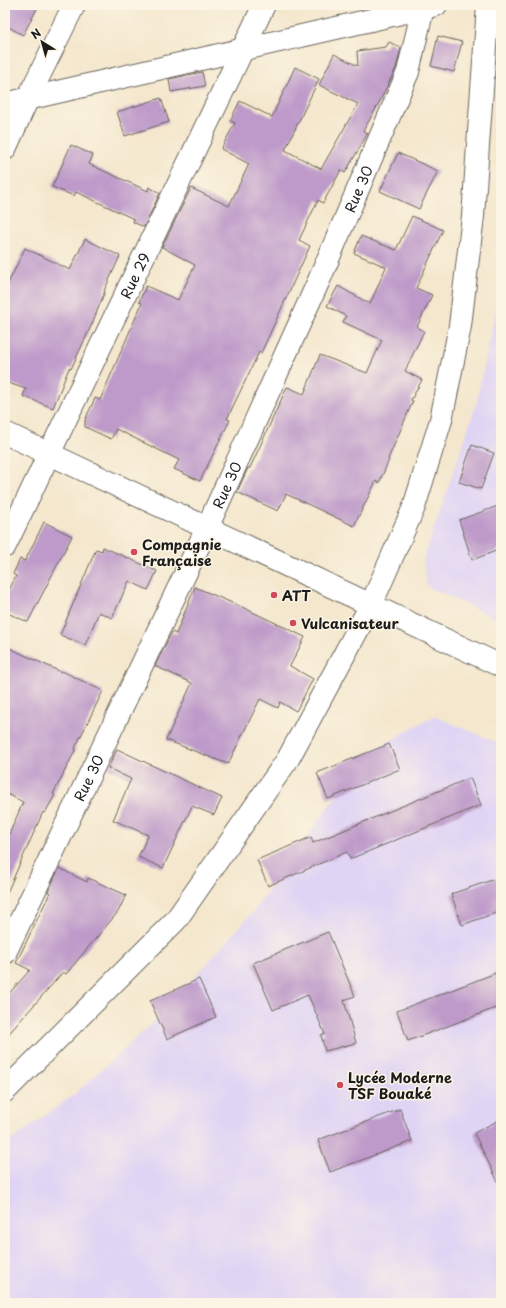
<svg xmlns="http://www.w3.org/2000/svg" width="506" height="1308" viewBox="0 0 506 1308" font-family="'Playpen Sans',sans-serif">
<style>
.built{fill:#e0d4f4}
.building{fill:#bd9ac9}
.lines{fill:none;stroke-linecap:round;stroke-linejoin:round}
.minor-casing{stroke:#68635a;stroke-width:24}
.major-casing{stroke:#68635a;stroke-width:24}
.minor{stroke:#fff;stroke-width:22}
.major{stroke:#fff;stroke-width:22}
.poi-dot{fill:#d1495b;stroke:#fcf5e5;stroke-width:1.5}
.labels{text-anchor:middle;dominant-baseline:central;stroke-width:3;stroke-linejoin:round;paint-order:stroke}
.street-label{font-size:14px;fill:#1c1c1c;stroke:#fcf5e5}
.poi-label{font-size:14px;font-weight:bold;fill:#1c1c1c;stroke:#fcf5e5;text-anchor:start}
</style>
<rect width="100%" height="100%" fill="#fcf5e5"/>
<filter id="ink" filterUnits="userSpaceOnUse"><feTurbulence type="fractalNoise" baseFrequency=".025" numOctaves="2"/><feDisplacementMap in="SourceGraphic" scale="8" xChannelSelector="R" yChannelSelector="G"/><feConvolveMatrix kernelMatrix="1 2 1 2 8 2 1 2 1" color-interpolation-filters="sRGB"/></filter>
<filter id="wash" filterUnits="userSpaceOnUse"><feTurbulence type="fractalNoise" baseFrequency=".012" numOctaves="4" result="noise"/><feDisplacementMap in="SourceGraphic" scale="16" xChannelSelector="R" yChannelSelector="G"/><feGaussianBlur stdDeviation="0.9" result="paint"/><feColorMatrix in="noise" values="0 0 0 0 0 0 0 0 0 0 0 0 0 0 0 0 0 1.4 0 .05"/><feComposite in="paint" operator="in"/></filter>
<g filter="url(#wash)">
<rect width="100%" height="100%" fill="#f4e7cd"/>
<path class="built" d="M501 286V621L427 586 423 560 476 405Z
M434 716 501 744V1303H5V1145L76 1093 157 1019 253 912 366 754Z"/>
<g id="blocks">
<path class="building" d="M5 5H39L23 35 5 25Z
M438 36 462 42 454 72 431 66Z
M389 42 401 48 396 68 378 105 363 131 368 133 345 173 341 170 323 203 318 200 299 240 310 246 261 353 259 352 227 419 230 420 200 481 174 469 179 460 116 429 111 439 85 427V420L95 398 100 400 142 303 139 302 146 286 178 300 195 265 162 247 191 188 229 206 249 164 221 149 235 123 230 121 240 101 272 117 295 67 319 79 285 150 321 169 358 104 319 85 334 54 358 66 357 51 386 47Z
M202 72 205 86 171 92 169 79Z
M161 98 169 122 125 136 117 112Z
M71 145 93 155 89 164 148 191 149 187 160 193 144 227 133 222 134 219 76 192 74 196 52 187Z
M398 153 438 171 419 209 380 191Z
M412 216 443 230 416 288 432 295 417 327 424 331 405 371 422 380 411 400 413 401 388 459 389 460 379 483 376 481 354 526 286 494 278 511 237 492 248 468H250L287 387 304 394 320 355 367 373 382 340 343 322 346 316 327 306 338 286 370 304 386 267 354 253 361 236 396 250Z
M85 239 120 256 104 291H105L92 324 71 369 69 368 53 408 23 396 26 389 5 382V290L25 248 70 270Z
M472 445 494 453 481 489 459 482Z
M501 505V549L472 560 459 520Z
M44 522 72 536 28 622 5 612V598L16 576 13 574 20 559 25 561Z
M103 547 157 571 148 590 129 581 112 618 99 612 85 645 60 635 96 549 102 551Z
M195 587 244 608 305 637 290 666 313 679 296 711 280 702 278 708 260 699 228 764 166 740 192 683 155 666 172 632 176 634Z
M5 646 61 672 62 671 103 691 75 748 76 749 53 794 55 795 45 813 43 812 5 897V844L23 802 5 793Z
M389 744 400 769 328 799 317 773Z
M117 749 222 798 214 815 192 806 163 868 138 857 148 835 113 820 131 779 108 768Z
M470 778 481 805 350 859 347 852 268 886 257 860 311 837 313 843Z
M59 868 87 882 88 878 126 895 118 912 66 974 63 972 5 1038V998L30 970 16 963 50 893 48 892Z
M501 877V911L462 925 451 894Z
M328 932 355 996 344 1000 356 1043 325 1051 321 1035 325 1034 308 995 273 1010 253 963Z
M501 971V1006L408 1041 397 1011Z
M199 979 216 1017 167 1039 150 1001Z
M400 1109 412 1141 330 1172 318 1140Z
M501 1119V1188L474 1133Z"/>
</g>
</g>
<g filter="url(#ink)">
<use href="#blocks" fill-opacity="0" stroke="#68635a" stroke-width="1"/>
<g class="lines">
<g class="minor-casing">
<g id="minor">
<path d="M5 104 436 5"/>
<path d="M5 149 28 98 74 5"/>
<path id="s1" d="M5 546 264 5"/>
<path id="s2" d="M5 953 207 528 320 278 408 72 423 8"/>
<path d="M5 1091 176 920 288 759 371 605 414 507 441 420 460 326 473 216 488 5"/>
</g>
</g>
<g class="major-casing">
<path id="major" d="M5 433 501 666"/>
</g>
<use href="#minor" class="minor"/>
<use href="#major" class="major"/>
</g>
</g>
<g class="poi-dot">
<circle cx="134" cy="552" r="4"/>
<circle cx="274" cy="595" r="4"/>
<circle cx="293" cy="623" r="4"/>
<circle cx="340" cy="1085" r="4"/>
</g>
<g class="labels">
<g class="street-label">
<text stroke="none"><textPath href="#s2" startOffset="842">Rue 30</textPath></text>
<text stroke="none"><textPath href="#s1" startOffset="300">Rue 29</textPath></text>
<text stroke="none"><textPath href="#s2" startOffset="518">Rue 30</textPath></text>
<text stroke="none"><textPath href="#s2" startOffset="194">Rue 30</textPath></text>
</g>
<g class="poi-label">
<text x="142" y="544">Compagnie<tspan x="142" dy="16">Française</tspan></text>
<text x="282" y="595">ATT</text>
<text x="301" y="623">Vulcanisateur</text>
<text x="348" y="1077">Lycée Moderne<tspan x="348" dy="16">TSF Bouaké</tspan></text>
</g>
</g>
<rect width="506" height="1308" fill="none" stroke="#fcf5e5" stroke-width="20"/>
<g transform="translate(42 42) rotate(323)" stroke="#fcf5e5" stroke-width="3" paint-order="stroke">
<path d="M0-3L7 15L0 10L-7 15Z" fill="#1c1c1c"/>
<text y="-6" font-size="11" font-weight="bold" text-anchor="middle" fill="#1c1c1c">N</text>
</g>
</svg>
